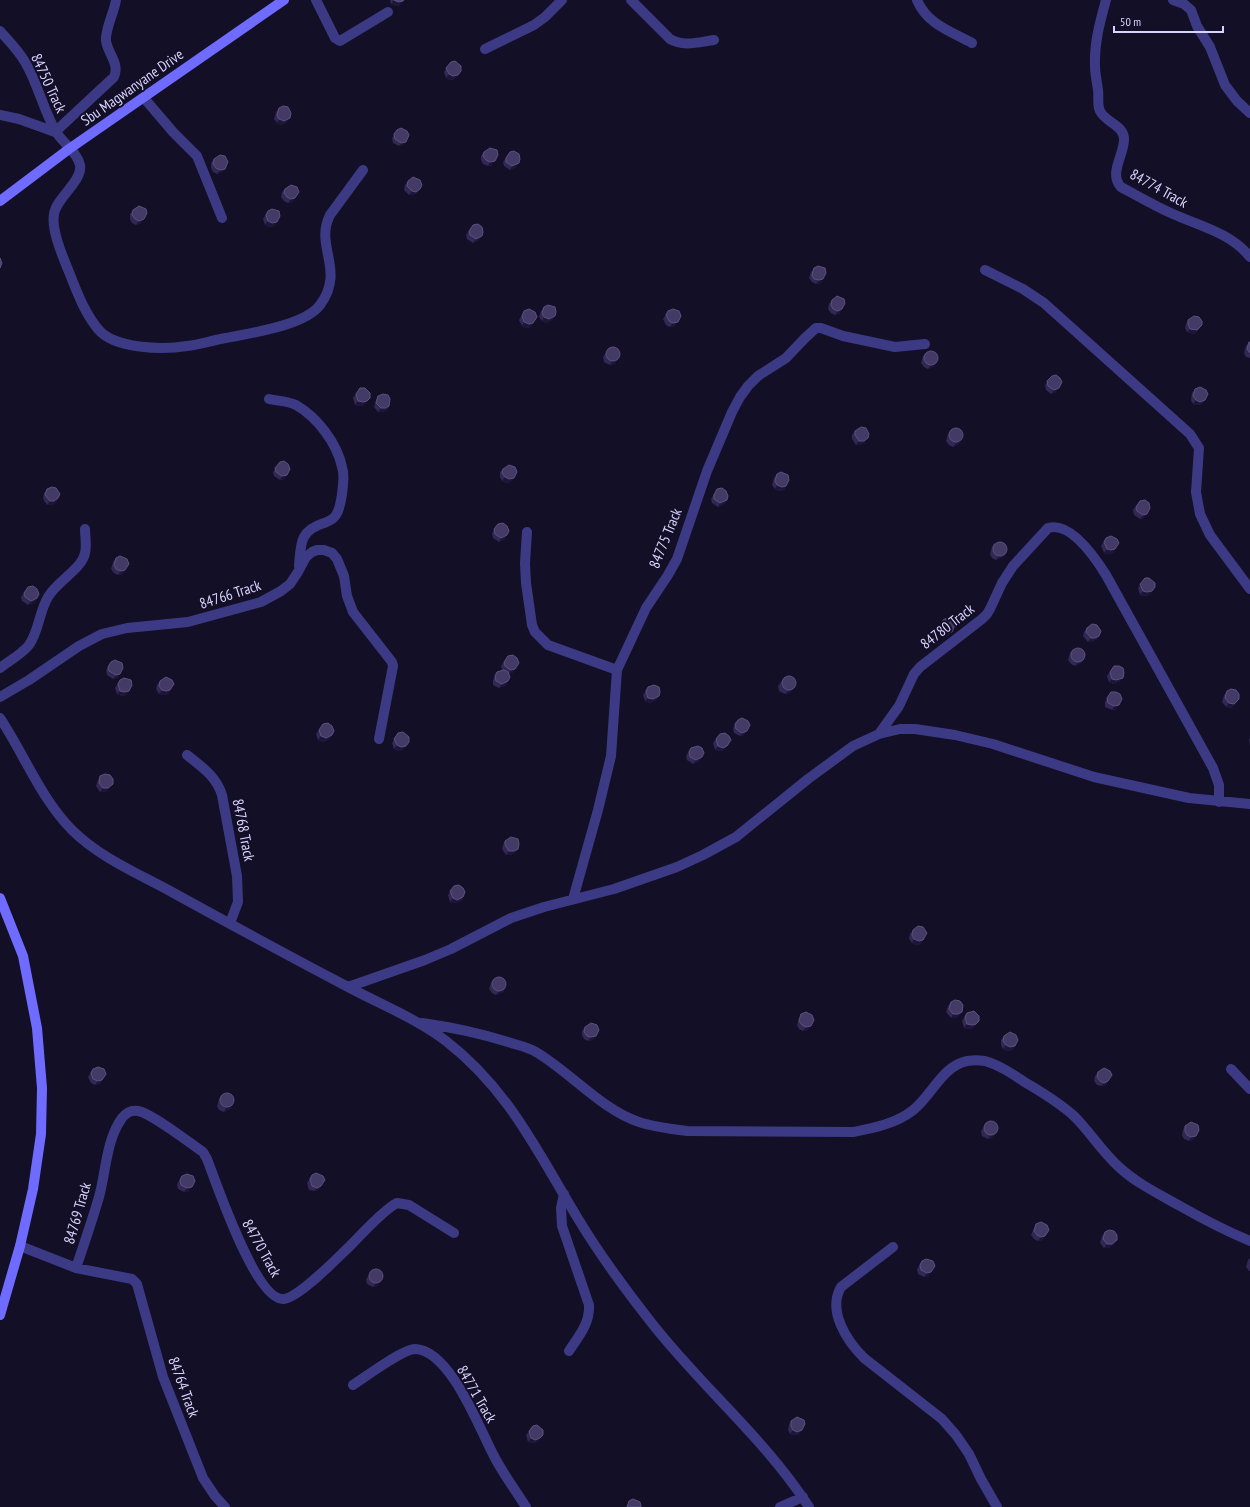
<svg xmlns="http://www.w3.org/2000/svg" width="1250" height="1507" viewBox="0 0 1250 1507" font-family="'PT Sans Narrow',sans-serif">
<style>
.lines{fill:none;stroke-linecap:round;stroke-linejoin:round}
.minor{stroke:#3d3a85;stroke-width:10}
.secondary{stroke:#6f6bff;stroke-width:10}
.wall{fill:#312854}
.shaded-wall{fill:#1d163a}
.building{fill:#433a66;stroke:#5a527e}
.labels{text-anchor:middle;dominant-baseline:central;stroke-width:4;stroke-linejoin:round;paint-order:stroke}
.street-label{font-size:15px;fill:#d9d4ff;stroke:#130f26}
</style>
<rect width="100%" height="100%" fill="#130f26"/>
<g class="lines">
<path class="minor" d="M316 0 335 38 340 41 388 12
M631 0 670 39C683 47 699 42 714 40
M917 0C927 24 950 31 972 43
M1106 0C1100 22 1094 43 1095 66 1095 74 1097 82 1098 90 1099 97 1097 105 1100 111 1105 122 1123 125 1124 138 1125 154 1108 173 1121 187 1138 196 1155 206 1173 214 1200 226 1231 233 1250 257
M1173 0 1184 4 1191 10 1197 26 1210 47 1225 85 1237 101 1250 113
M0 31C9 41 19 51 25 62 38 84 43 109 55 130 61 142 77 151 80 165 83 181 56 198 54 214 51 230 63 257 69 272 77 292 84 312 98 329 114 349 163 350 187 346 197 345 207 342 216 340 243 334 304 327 320 305 346 270 314 246 330 215L363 170
M485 49 534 25 545 17 562 0
M144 98 173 132 197 156 222 218
M0 115 19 119 55 132 114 77C120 64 108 54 106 41 105 29 114 13 116 0
M985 270 1023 289 1044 303 1190 434 1199 448 1196 492 1200 514 1210 535 1250 589
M269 399C277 401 288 401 296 405 317 417 337 443 342 467 345 476 343 485 342 494 341 501 340 509 336 515 333 520 329 521 324 523 299 531 301 544 299 566
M527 532 525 563 526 583 532 625 535 632 548 645 617 670
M0 668C9 661 22 654 29 645 39 631 39 612 48 597 57 581 82 569 85 553 87 545 85 537 85 529
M0 697 29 680 79 646 102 634 127 628 188 622 261 602 281 591 290 584 298 572 306 557 312 552 317 550H324L332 553 337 559 344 576 347 596 353 612 392 662 393 666 379 739
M0 718C24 754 41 799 72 830 99 857 137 873 170 891 230 924 289 956 350 988 382 1005 417 1019 446 1041 509 1090 537 1151 577 1217 598 1252 622 1285 647 1317 697 1383 764 1437 809 1507
M879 734 899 706 914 674 920 667 982 619 987 614 990 609 1002 583 1013 566 1048 528C1071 521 1096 559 1106 575L1213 768 1219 785V802
M187 755C202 767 216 776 222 795L237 876 238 902 230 923
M573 899 598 810 611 756 617 670 646 608 668 575 677 559 707 471 732 412 740 397 748 386 758 376 786 358 805 338 816 328H821L843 336 895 347 925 344
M348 987 425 960 451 949 511 918 544 907 614 889 677 867 703 855 736 837 808 779 853 746 879 734 900 729H915L955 735 993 744 1094 777 1189 798 1250 804
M422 1023C451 1027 479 1033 508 1042 517 1045 528 1047 536 1052 570 1072 602 1110 639 1122 654 1127 671 1129 687 1131L853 1132C873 1128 895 1124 912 1111 931 1097 942 1066 967 1061 973 1060 979 1060 985 1061 999 1065 1011 1073 1023 1081 1041 1092 1059 1102 1075 1117 1090 1132 1102 1152 1119 1167 1136 1183 1159 1194 1180 1206 1203 1219 1226 1231 1250 1241
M1231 1069 1250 1089
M564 1194 561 1208 562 1226 589 1305C590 1324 578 1337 569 1351
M20 1246 76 1268C84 1244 92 1221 99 1197 106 1172 106 1140 122 1118 126 1113 132 1110 138 1111 151 1113 190 1143 203 1152L207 1159C216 1182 256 1302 284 1299 300 1297 337 1258 350 1246 362 1234 383 1210 397 1203L409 1205 454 1233
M893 1247 841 1287C827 1311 847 1341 864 1358L942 1419 956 1435 969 1454 981 1479 997 1507
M76 1268 132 1279 137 1284 163 1377 203 1478 215 1496 225 1507
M353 1385C365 1377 403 1349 415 1349 451 1350 480 1431 495 1458 504 1475 516 1491 526 1507
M780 1507 803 1497"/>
<path class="secondary" d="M0 201 69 149 284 0
M0 898 23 956 37 1028 42 1088 41 1134 33 1189 20 1246 0 1315"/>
</g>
<path class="wall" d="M390 0H404L400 5 396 6 391 4Z
M451 62 455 79 450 80 446 78 444 72Z
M279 108 287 122 281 125 277 123 274 119 276 112Z
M397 130 403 145 399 146 393 143 392 138Z
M484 152 492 165 488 166 483 164 481 160V156Z
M510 152 516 167 510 170 504 166 503 162Z
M214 159 225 169 222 172 217 174 213 172 211 168V163Z
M408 181 420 189 417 193 413 195H409L404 190 405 185Z
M285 189 293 202 288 203 284 201 281 197 282 192Z
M133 210 141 223 136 225 132 223 130 219V214Z
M268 211 277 222 274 226 270 227 265 225 263 219Z
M473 225 479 240 473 243 467 239 466 235Z
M814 268 821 283 816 284 812 282 809 278 811 272Z
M832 300 840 313 835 315 831 313 828 309 829 304Z
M544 307 555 316 552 320 546 323 542 321 539 317 541 311Z
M524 311 531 327 526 328 522 326 519 320Z
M668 311 675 326 670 327 666 325 663 319Z
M1188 320 1202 325 1199 329 1194 334 1187 332 1185 328 1186 324Z
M1249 342H1250V358L1246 357 1244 353 1246 346Z
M610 347 620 356 614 364 610 365 604 362 603 357Z
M926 353 934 366 928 369 924 367 921 363 923 356Z
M1052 376 1056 392 1051 394 1046 390 1045 385Z
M360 388 364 405 360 406 355 405 353 398Z
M1195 389 1205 400 1202 404 1197 405 1193 404 1191 400 1192 393Z
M378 396 389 406 387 410 383 412H378L374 407 376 400Z
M951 430 959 444 953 447 949 445 946 441 948 434Z
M855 431 865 442 861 445H856L852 439V435Z
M280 462 287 475 284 479 280 480 274 476 273 472Z
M503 469 511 482 506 483 502 481 500 477V472Z
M777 474 786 486 784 490 779 491 775 489 772 485 774 478Z
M47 489 58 498 56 502 52 505H47L43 499 44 493Z
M717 489 727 500 724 504 718 507 712 503 711 499Z
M1140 501 1144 518 1140 519 1134 515 1133 510Z
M498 524 507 535 505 539 499 542 493 538 492 533Z
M1106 538 1115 549 1113 553 1108 554 1104 553 1101 546Z
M994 543 1006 553 1003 557 996 560 992 558 990 554 992 547Z
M116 558 123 574 118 575 114 573 111 569 113 562Z
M1145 578 1155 587 1149 595 1144 596 1140 595 1138 588Z
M28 587 37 598 35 602 28 605 22 601 21 597Z
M943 620 949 635 944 637 940 635 938 631 940 624Z
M1087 628 1099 636 1097 639 1092 642H1088L1083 636 1084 632Z
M1073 649 1084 659 1081 663 1075 666 1071 664 1068 660 1070 653Z
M508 656 515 669 512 673 509 674 506 685 499 688 493 685V680L497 672 502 670 501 666Z
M111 662 120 674 117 678 113 679 107 675 106 670Z
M1114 666 1120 681 1114 684 1109 682 1107 676Z
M785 677 795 686 790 693 785 694 779 691 778 686Z
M120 680 129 691 126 695 122 696 117 694 115 688Z
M160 681 170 690 168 694 163 695 159 694 156 689 157 685Z
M648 687 659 696 656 700 650 703 645 701 643 695Z
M1227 691 1239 699 1236 703 1231 708 1226 707 1222 702 1224 695Z
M1111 692 1116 709 1112 710 1105 707V702Z
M738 720 744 735 740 736 734 733 733 728Z
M323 724 332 735 329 739 323 742 318 740 316 734Z
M398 733 403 750 398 751 394 749 392 743Z
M720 734 724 750 720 751 715 750 713 743Z
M1250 738V745L1249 740Z
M691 748 702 757 699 761 693 764 687 760 686 756Z
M100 776 110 787 105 792H100L96 786 98 780Z
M505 841 518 849 515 852 511 855H506L502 849 503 845Z
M454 886 463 897 461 901 454 903 450 902 448 895Z
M913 930 921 944 916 945 912 943 909 939 910 934Z
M494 979 505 989 503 992 496 995 492 993 489 989 491 983Z
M951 1002 962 1012 956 1018H951L946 1012 948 1006Z
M967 1013 979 1021 973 1028 969 1029 964 1028 962 1021Z
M801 1014 808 1030 803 1031 799 1029 797 1025 799 1018Z
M585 1027 596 1036 593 1040 588 1041 584 1039 582 1035V1031Z
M1004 1036 1015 1046 1012 1050 1007 1051 1003 1049 1001 1045V1040Z
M93 1069 102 1080 100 1084 95 1085 91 1083 88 1077Z
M1098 1072 1108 1081 1106 1085 1101 1086 1097 1085 1094 1081 1095 1076Z
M222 1095 233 1105 230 1109 224 1112 219 1110 217 1106 219 1099Z
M988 1122 992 1138 988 1139 982 1136 981 1131Z
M1185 1126 1193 1140 1189 1141 1184 1139 1182 1135 1183 1130Z
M312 1175 321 1186 318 1190 314 1191 309 1190 307 1183Z
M182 1176 189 1191 184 1192 178 1189 177 1184Z
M1036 1224 1043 1240 1038 1241 1034 1239 1031 1235 1034 1228Z
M1105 1232 1114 1244 1109 1248H1104L1100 1243 1102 1236Z
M1250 1258V1271H1249L1246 1267 1248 1260Z
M922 1261 928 1276 924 1277 918 1274 917 1269Z
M373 1270 377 1286 373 1287 367 1284 366 1279Z
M791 1421 802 1430 799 1434 795 1435 790 1434 788 1430 789 1425Z
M533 1426 543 1435 537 1442 533 1443 528 1442 526 1435Z"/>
<path class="shaded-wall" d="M394 0 403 1 400 5 396 6 391 4Z
M461 71 455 79 450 80 446 78 449 74Z
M290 118 287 122 281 125 277 123 279 119Z
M406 142 403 145 399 146 401 143Z
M495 161 492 165 488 166 490 162Z
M519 163 516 167 510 170 512 166Z
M225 169 222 172 217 174 220 170Z
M420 189 417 193 413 195H409L412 191Z
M295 198 293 202 288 203 291 199Z
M144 219 141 223 136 225 139 221Z
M268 221 277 222 274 226 270 227 265 225Z
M482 236 479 240 473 243 476 239Z
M823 279 821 283 816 284 819 280Z
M842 309 840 313 835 315 838 311Z
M555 316 552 320 546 323 542 321 544 317Z
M524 322 533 323 531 327 526 328 522 326Z
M678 322 675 326 670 327 673 323Z
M1202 325 1199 329 1194 334 1187 332 1190 329Z
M617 360 614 364 610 365 612 361Z
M937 362 934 366 928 369 931 365Z
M1059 388 1056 392 1051 394 1054 390Z
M370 398 364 405 360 406 355 405 358 401Z
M1196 400H1205L1202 404 1197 405 1193 404Z
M389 406 387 410 383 412H378L381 408Z
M868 438 865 442 861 445H856L859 441Z
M962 440 959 444 953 447 956 443Z
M287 475 284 479 280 480 282 476Z
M505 477 514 478 511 482 506 483 502 481Z
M777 485 786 486 784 490 779 491 775 489Z
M58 498 56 502 52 505H47L50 501Z
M727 500 724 504 718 507 720 503Z
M1147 514 1144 518 1140 519 1143 515Z
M507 535 505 539 499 542 501 538Z
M1107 549H1115L1113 553 1108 554 1104 553Z
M1006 553 1003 557 996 560 999 556Z
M125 570 123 574 118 575 121 571Z
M1143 591H1152L1149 595 1144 596 1140 595Z
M37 598 35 602 28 605 31 601Z
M952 632 949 635 944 637 947 633Z
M1099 636 1097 639 1092 642H1088L1091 638Z
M1084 659 1081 663 1075 666 1078 662Z
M515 669 512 673 508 674 511 670Z
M120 674 117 678 113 679 116 675Z
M1123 678 1120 681 1114 684 1109 682 1112 679Z
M508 681 506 685 499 688 502 684Z
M793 689 790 693 785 694 788 691Z
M162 690H170L168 694 163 695 159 694Z
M120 691H129L126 695 122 696 117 694Z
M659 696 656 700 650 703 645 701 648 698Z
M1239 699 1236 703 1231 708 1226 707 1229 703Z
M1119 705 1116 709 1112 710 1114 706Z
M747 731 744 735 740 736 742 733Z
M332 735 329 739 323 742 318 740 321 736Z
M409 742 403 750 398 751 394 749 397 745Z
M718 746H727L724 750 720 751 715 750Z
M702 757 699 761 693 764 696 760Z
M113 784 105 792H100L103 788Z
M518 849 515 852 511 855H506L509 851Z
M463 897 461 901 454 903 450 902 453 898Z
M914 939 923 940 921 944 916 945 912 943Z
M505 989 503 992 496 995 499 991Z
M962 1012 956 1018H951L953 1014Z
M967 1024H976L973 1028 969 1029 964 1028Z
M811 1026 808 1030 803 1031 806 1027Z
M596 1036 593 1040 588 1041 591 1037Z
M1006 1045 1015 1046 1012 1050 1007 1051 1003 1049Z
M102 1080 100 1084 95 1085 98 1081Z
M1108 1081 1106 1085 1101 1086 1104 1083Z
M233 1105 230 1109 224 1112 226 1108Z
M998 1131 992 1138 988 1139 990 1135Z
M1196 1136 1193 1140 1189 1141 1191 1137Z
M321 1186 318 1190 314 1191 317 1188Z
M192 1187 189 1191 184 1192 187 1188Z
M1045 1236 1043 1240 1038 1241 1041 1237Z
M1117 1240 1114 1244 1109 1248H1104L1107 1244Z
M931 1272 928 1276 924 1277 927 1273Z
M383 1279 377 1286 373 1287 375 1284Z
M793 1430H802L799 1434 795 1435 790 1434Z
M531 1438H540L537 1442 533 1443 528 1442Z"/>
<path class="building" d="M394 0H404L403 1 398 2Z
M455 61 461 66V71L458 75 453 76 449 74 446 68 451 62Z
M283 106 288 107 291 113 290 118 284 121 279 119 277 115 279 108Z
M401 128 407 131 409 135 406 142 401 143 395 139 394 134 397 130Z
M490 148 497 150 498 155 495 161 490 162 486 160 483 156 484 152Z
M514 151 519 154 520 159 519 163 512 166 506 162V158L510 152Z
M220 155 225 156 228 162 225 169 220 170 216 168 213 164 214 159Z
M413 177 420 180 422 185 420 189 416 192 412 191 407 186 408 181Z
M291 185 297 187 299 192 295 198 291 199 287 197 284 193 285 189Z
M139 206 146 209 147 213 144 219 139 221 135 219 132 215 133 210Z
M272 209 279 211 280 216 277 222 272 223 268 221 266 215 268 211Z
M478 224 482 227 483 232 482 236 476 239 470 235 469 231 473 225Z
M0 258 2 263 0 268Z
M818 266 825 268 826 273 823 279 819 280 814 279 812 275 814 268Z
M837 296 844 299 845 303 842 309 838 311 833 309 831 305 832 300Z
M548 305 555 307 556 312 555 316 549 319 544 317 542 313 544 307Z
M529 309 535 312 537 317 533 323 529 324 524 322 522 316 524 311Z
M673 309 679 311 681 316 678 322 673 323 669 321 666 315 668 311Z
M1194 316 1199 317 1202 321V325L1197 330 1190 329 1188 324V320Z
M1249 342H1250V353L1247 349Z
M606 354a7 7 0 1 1 14 0a7 7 0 1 1-14 0Z
M924 358a7 7 0 1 1 14 0a7 7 0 1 1-14 0Z
M1056 375 1060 378 1062 382 1059 388 1054 390 1048 386 1047 381 1052 376Z
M1200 387 1206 390 1208 394 1205 400 1200 402 1196 400 1193 396 1195 389Z
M360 388H365L370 393V398L367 401 363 402 358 401 356 394Z
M383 394 388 395 390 399 389 406 386 408H381L376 403 378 396Z
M861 427 866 428 869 434 868 438 864 441H859L855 435V431Z
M949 435a7 7 0 1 1 14 0a7 7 0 1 1-14 0Z
M284 461 288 464 290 469 287 475 282 476 276 472 275 468 280 462Z
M509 465 515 467 517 472 514 478 509 479 505 477 502 473 503 469Z
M781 472 788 475 789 480 786 486 782 487 777 485 775 481 777 474Z
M52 487 56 488 60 494 58 498 54 501H50L45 495 47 489Z
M722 488 726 491 728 496 727 500 720 503 714 499V495L717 489Z
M1145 500 1149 503 1150 508 1147 514 1143 515 1137 511 1136 507 1140 501Z
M503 523 507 526 509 531 507 535 501 538 495 534 494 529 498 524Z
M1111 536 1117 539 1119 543 1115 549 1111 550 1107 549 1104 542 1106 538Z
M993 549a7 7 0 1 1 14 0a7 7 0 1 1-14 0Z
M120 556 127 559 129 564 125 570 121 571 116 569 114 565 116 558Z
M1145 578H1149L1155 583V587L1152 591 1147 592 1143 591 1140 584Z
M33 586 37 589 39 594 37 598 31 601 25 597 24 593 28 587Z
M947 618 953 621 955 625 952 632 947 633 943 631 940 627 943 620Z
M1092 624 1097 625 1101 631 1099 636 1095 638H1091L1086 632 1087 628Z
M1071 655a7 7 0 1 1 14 0a7 7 0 1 1-14 0Z
M513 655 517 658 519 663 515 669 511 670 505 666 504 662 508 656Z
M115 660 122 663 123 668 120 674 116 675 109 671 108 667 111 662Z
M1114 666H1119L1123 668 1124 673 1123 678 1116 680 1112 679 1110 672Z
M504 670 508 672 510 677 508 681 502 684 496 681 495 676 497 672Z
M782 683a7 7 0 1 1 14 0a7 7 0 1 1-14 0Z
M166 677 172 680 174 684 170 690 166 691 162 690 159 686 160 681Z
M124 678 131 680 132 685 129 691 124 692 120 691 118 684 120 680Z
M654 685 659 687 660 692 659 696 653 699 648 698 646 691 648 687Z
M1231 689 1236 690 1239 694V699L1234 704 1229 703 1225 698 1227 691Z
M1111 692H1116L1120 694 1122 699 1119 705 1114 706 1108 703 1107 698Z
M742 718 748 721 750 725 747 731 742 733 736 729 735 724 738 720Z
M328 723 332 726 334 731 332 735 326 738 321 736 319 730 323 724Z
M403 732 409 737V742L406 746 401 747 397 745 394 739 398 733Z
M725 733 729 736 731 740 727 746 723 748 718 746 716 739 720 734Z
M698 746 702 748 704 753 702 757 696 760 690 757 689 752 691 748Z
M105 774 110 775 113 779V784L108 788H103L99 783 100 776Z
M511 837 518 839 519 844 518 849 514 851H509L505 845V841Z
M459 885 463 888 465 892 463 897 457 900 453 898 450 891 454 886Z
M918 926 923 927 927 933 923 940 919 941 914 939 912 935 913 930Z
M492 984a7 7 0 1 1 14 0a7 7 0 1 1-14 0Z
M955 1000 960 1001 963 1005 962 1012 958 1014H953L949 1009 951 1002Z
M974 1011 979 1016V1021L976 1024 972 1025 967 1024 965 1017 967 1013Z
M806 1012 812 1015 814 1020 811 1026 806 1027 802 1025 799 1021 801 1014Z
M591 1023 597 1025 599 1030 596 1036 591 1037 587 1036 584 1032 585 1027Z
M1010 1032 1016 1035 1018 1040 1015 1046 1010 1047 1006 1045 1003 1041 1004 1036Z
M98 1067 104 1069 106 1074 102 1080 98 1081 93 1079 91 1073 93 1069Z
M1104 1068 1110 1071 1112 1075 1108 1081 1104 1083 1100 1081 1097 1077 1098 1072Z
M220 1100a7 7 0 1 1 14 0a7 7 0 1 1-14 0Z
M984 1128a7 7 0 1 1 14 0a7 7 0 1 1-14 0Z
M1191 1122 1198 1125 1199 1130 1196 1136 1191 1137 1187 1135 1185 1131V1126Z
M316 1173 323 1176 325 1180 321 1186 317 1188 312 1186 310 1179 312 1175Z
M187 1174 193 1176 195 1181 192 1187 187 1188 181 1185 180 1180 182 1176Z
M1041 1222 1047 1225 1049 1230 1045 1236 1041 1237 1037 1235 1034 1231 1036 1224Z
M1109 1230 1114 1231 1117 1235V1240L1112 1244H1107L1103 1239 1105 1232Z
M926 1259 933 1261 935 1266 931 1272 927 1273 921 1270 920 1265 922 1261Z
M369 1276a7 7 0 1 1 14 0a7 7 0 1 1-14 0Z
M797 1417 804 1420 805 1424 802 1430 797 1432 793 1430 791 1426V1421Z
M537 1425 543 1430V1435L540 1438 535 1440 531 1438 529 1431 533 1426Z
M633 1499 640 1502 641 1506V1507H627L629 1501Z"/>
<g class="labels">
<g class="street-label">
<text transform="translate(49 83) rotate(65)">84750 Track</text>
<text transform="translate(132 87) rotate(-35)">Sbu Magwanyane Drive</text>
<text transform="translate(1159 188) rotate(29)">84774 Track</text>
<text transform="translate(665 538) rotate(-68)">84775 Track</text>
<text transform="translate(230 594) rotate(-18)">84766 Track</text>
<text transform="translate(947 626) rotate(-38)">84780 Track</text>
<text transform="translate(244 830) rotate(79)">84768 Track</text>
<text transform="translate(77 1213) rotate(-74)">84769 Track</text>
<text transform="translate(262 1248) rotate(61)">84770 Track</text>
<text transform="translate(184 1387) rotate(70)">84764 Track</text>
<text transform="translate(477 1394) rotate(60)">84771 Track</text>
</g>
</g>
<path d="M1114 26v6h109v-6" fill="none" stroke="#d9d4ff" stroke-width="2"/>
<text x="1120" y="26" font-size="12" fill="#d9d4ff" stroke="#130f26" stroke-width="3" paint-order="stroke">50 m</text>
</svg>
